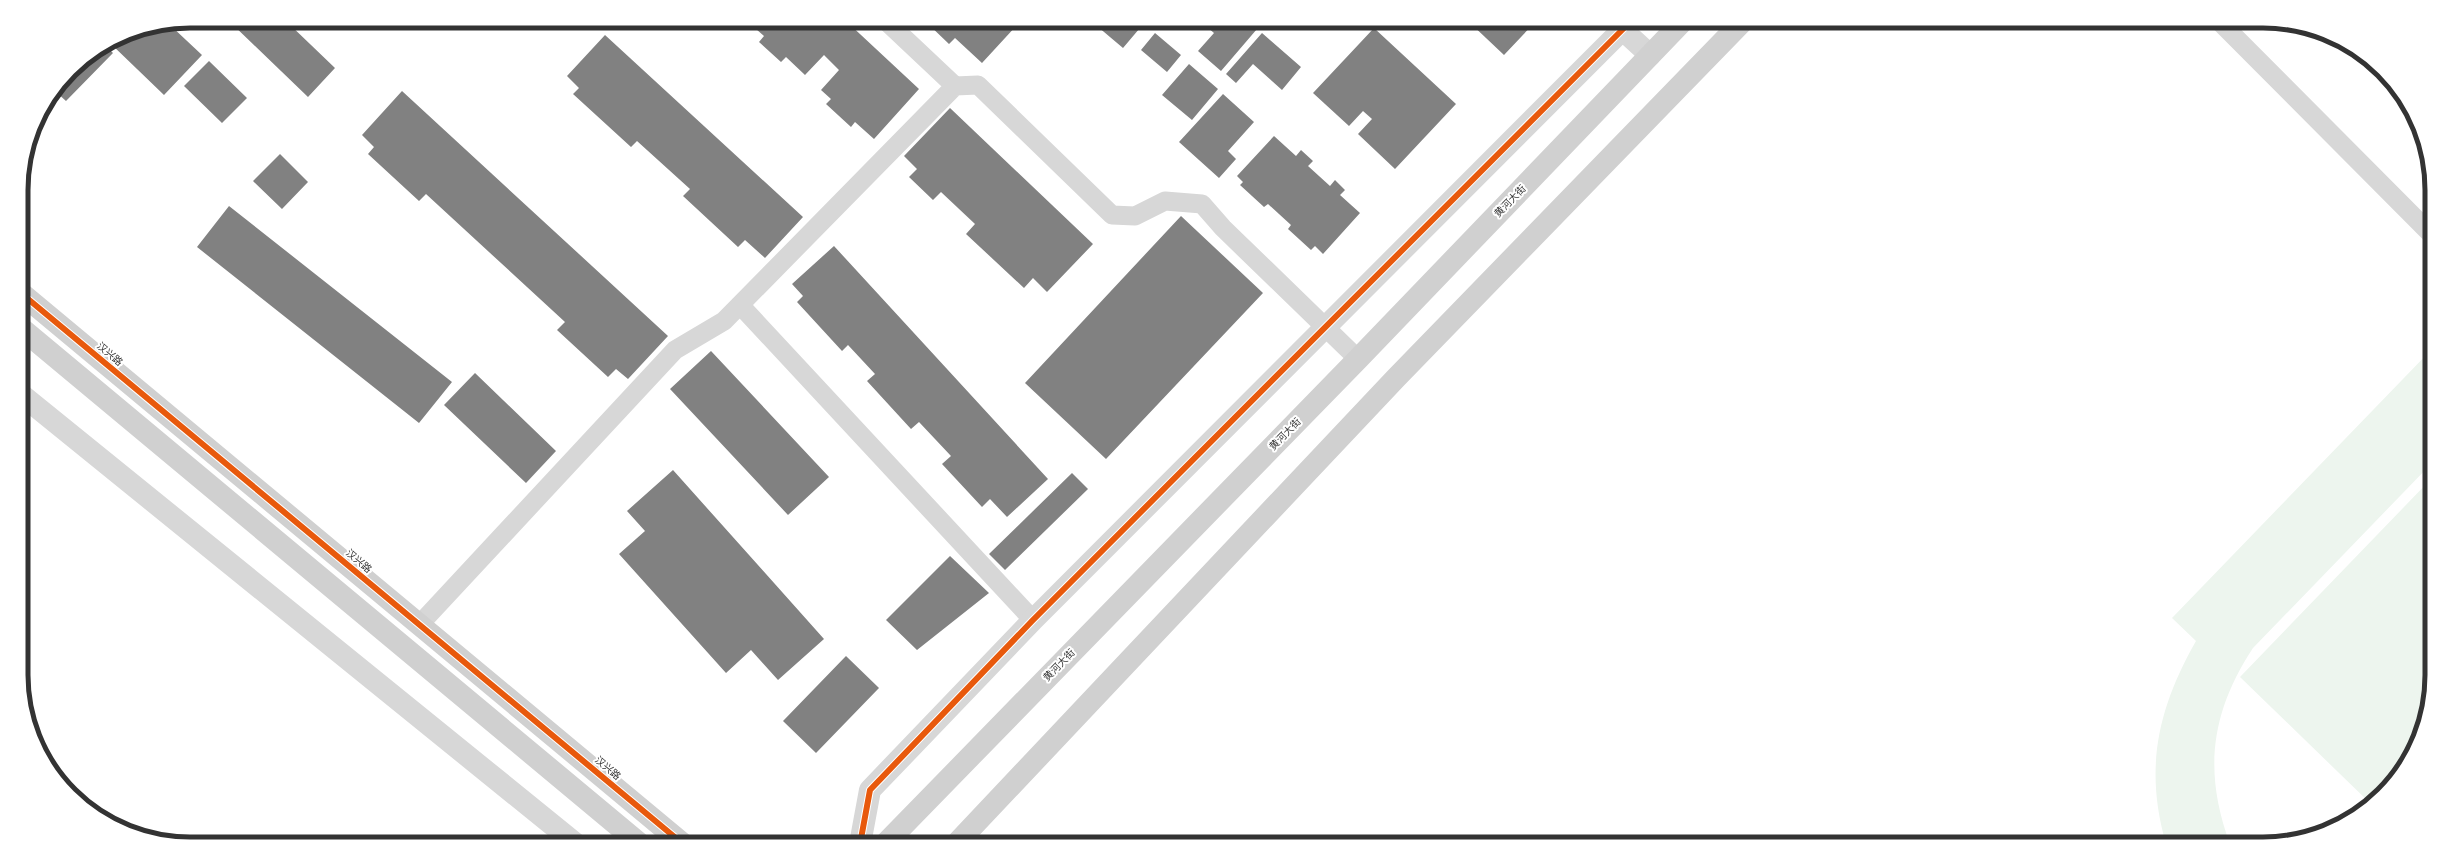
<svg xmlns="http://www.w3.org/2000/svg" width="2453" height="865" viewBox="0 0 2453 865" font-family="'Roboto Condensed','Noto Sans SC',sans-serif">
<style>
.green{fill:#edf5ee}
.building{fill:#818181}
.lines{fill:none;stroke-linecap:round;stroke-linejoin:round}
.lane{stroke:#d7d7d7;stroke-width:19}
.street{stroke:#d7d7d7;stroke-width:22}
.secondary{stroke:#d0d0d0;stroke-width:22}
.cycleway-casing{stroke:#fff;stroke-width:8}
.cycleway{stroke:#e8590c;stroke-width:6}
.labels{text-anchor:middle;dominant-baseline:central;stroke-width:4;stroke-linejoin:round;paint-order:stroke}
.street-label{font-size:10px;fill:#333;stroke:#fff}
.rim{fill:none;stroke:#333;stroke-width:5}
</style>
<rect width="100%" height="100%" fill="#fff"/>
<path class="green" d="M2431 350V464L2253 648C2211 712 2203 771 2230 844H2166C2144 768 2158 708 2196 641L2172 618Z
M2431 479 2432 675 2423 729 2403 769 2371 804 2240 677Z"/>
<path class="building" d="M229 21H286L335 68 308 97Z
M750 21H846L919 89 874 139 855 122 851 127 826 104 831 99 821 90 839 70 824 55 805 75 786 57 781 62 759 42 764 36 748 22Z
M925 21H1012L1017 25 982 63 955 38 949 44Z
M1091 21H1144L1145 22 1123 48Z
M1200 21H1248L1257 29 1221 71 1198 51 1214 33Z
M1468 21H1536L1504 55Z
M170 25 202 55 164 95 110 43 125 34Z
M1374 28 1456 104 1395 169 1358 134 1372 119 1363 111 1349 126 1313 93Z
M1155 33 1181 55 1167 72 1141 50Z
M1262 33 1301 67 1282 90 1253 64 1236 83 1226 74Z
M605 35 803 217 765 258 745 240 738 247 683 196 690 189 637 141 631 147 573 94 579 88 567 76Z
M106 46 113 53 66 101 56 92 78 63Z
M209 61 247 98 222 123 184 86Z
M1189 64 1218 89 1192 120 1162 95Z
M402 91 668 336 628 379 616 369 608 377 557 330 565 322 426 194 419 201 368 154 374 147 362 135Z
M1223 94 1254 122 1228 151 1236 159 1219 178 1179 142Z
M950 108 1093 244 1047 292 1033 278 1024 288 966 234 975 224 941 192 933 200 909 177 917 169 904 156Z
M1274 136 1296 156 1301 150 1313 161 1308 166 1330 186 1335 180 1345 190 1340 195 1360 213 1323 254 1315 246 1311 250 1288 229 1291 225 1268 204 1264 207 1240 185 1243 182 1237 176Z
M280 154 308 182 282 209 253 181Z
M229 206 452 382 419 423 197 247Z
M1181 216 1263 293 1106 459 1025 383Z
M834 246 1048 479 1007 517 990 499 982 507 942 464 951 456 919 422 911 429 867 381 875 374 848 345 842 351 797 302 803 296 792 284Z
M711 351 829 477 788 515 670 389Z
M475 373 556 451 526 483 444 405Z
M673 470 824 639 778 680 751 650 726 673 619 554 645 531 627 511Z
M1072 473 1088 489 1005 570 989 554Z
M950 556 989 593 917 650 886 620Z
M846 656 879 688 816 753 783 721Z"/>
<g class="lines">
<path class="lane" d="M886 21 955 86
M2219 21 2431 234
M740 305 1033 620
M420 624 675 350 724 321 955 86 978 85 1112 215 1135 216 1165 201 1202 204 1223 228 1358 359"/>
<path class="street" d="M1613 21 1650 55
M23 396 576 844
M860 844 870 790 1033 620 1631 21"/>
<path class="secondary" d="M22 294 683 844
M22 329 640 844
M885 844 1358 359 1683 21
M956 844 1396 378 1743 21"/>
<g class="cycleway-casing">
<path id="cycleway" d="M22 294 683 844
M860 844 870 790 1033 620 1631 21"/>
</g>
<use href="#cycleway" class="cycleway"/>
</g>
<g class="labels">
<g class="street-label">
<text transform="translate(1510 201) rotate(-46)">黄河大街</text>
<text transform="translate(110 354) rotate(40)">汉兴路</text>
<text transform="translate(1285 434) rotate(-46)">黄河大街</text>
<text transform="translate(359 561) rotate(40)">汉兴路</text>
<text transform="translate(1059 665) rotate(-46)">黄河大街</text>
<text transform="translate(608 768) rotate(40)">汉兴路</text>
</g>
</g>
<path d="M0 0H2453V865H0ZM190 28H2263A162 162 0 0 1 2425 190V675A162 162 0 0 1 2263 837H190A162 162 0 0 1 28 675V190A162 162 0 0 1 190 28Z" fill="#fff" fill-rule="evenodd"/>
<path class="rim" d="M190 28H2263A162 162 0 0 1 2425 190V675A162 162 0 0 1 2263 837H190A162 162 0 0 1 28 675V190A162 162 0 0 1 190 28Z"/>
</svg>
